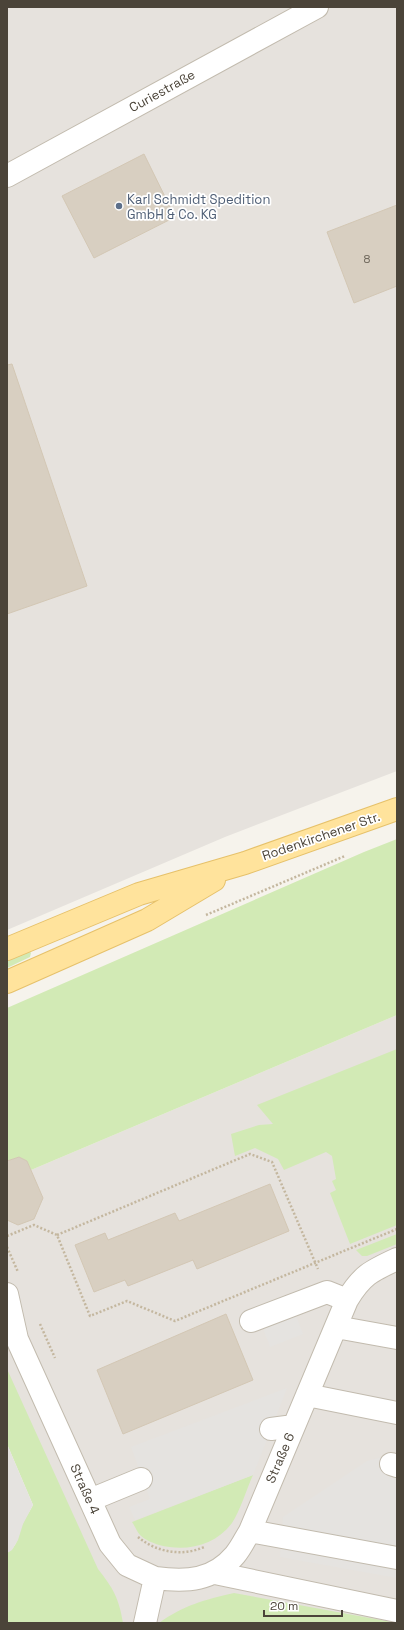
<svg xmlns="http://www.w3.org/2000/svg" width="404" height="1630" viewBox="0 0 404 1630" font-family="'Space Grotesk',sans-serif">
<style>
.industrial{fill:#e6e2dd}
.green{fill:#d2eab5}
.parking{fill:#e5e3e0}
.building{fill:#d8cfc1;stroke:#d3c7b4}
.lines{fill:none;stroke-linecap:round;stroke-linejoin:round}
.minor-casing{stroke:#c2bbae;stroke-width:24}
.major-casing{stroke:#e6c16a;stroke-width:24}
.path{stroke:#c4b79f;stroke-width:2.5;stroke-dasharray:2 2;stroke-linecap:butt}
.minor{stroke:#fff;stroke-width:22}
.major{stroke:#ffe39c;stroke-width:22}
.service-dot{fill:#5c6f8a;stroke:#fff;stroke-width:1.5}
.labels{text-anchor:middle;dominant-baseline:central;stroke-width:3.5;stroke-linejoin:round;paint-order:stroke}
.number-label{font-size:11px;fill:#6e675b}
.street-label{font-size:13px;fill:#4b4439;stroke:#fff}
.service-label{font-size:13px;fill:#4e5e75;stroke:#fff;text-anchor:start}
</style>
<rect width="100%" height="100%" fill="#f6f3ec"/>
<path class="industrial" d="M7 7H397V771L225 837 7 930Z
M397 1015V1623H7V1590L81 1557 7 1388V1161L19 1157 27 1161 31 1170Z"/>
<path class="green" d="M397 839V1015L31 1170 27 1161 19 1157 7 1161V1008L364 852Z
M29 950 31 953 30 957 7 968V957Z
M397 1049V1225L350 1244 330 1193 336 1190 332 1181 336 1179 332 1156 326 1152 284 1170 278 1159 255 1148 235 1156 231 1134 259 1125 273 1124 257 1105Z
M397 1234V1244L367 1256H362L356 1250Z
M7 1369 98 1569C113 1588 119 1598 123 1623H7V1553C18 1546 18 1536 22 1525 25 1518 30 1511 33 1505L7 1444Z
M253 1475C247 1488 240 1511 232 1523 215 1546 186 1552 159 1545 153 1543 145 1540 140 1535 137 1532 135 1526 132 1522Z
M234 1593 397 1623H159C184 1605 204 1600 234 1593Z"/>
<path class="parking" d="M296 1316 303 1334 270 1347 263 1328Z
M287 1388 253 1475 135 1520 129 1507 150 1499 131 1447Z
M7 1444 33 1505 23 1524 18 1540 12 1550 7 1553Z
M397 1453V1578L280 1557 283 1517 367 1461Z"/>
<path class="building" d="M144 154 175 217 94 258 62 196Z
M397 205V286L354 303 327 232Z
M12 364 87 586 7 614V365Z
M19 1157 27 1161 43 1198 34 1219 18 1225 7 1220V1161Z
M270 1184 289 1231 197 1269 193 1260 128 1286 125 1280 94 1292 75 1245 105 1233 108 1240 175 1213 179 1221Z
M226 1314 253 1380 123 1434 97 1370Z"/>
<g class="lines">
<g class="minor-casing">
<path id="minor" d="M7 176 317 7
M7 1294 17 1339 110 1544 127 1565 155 1578 145 1623
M251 1321 327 1292 347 1300
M336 1327 397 1338
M307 1395 397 1413
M271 1429 294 1426
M391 1464 397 1466
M90 1500 141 1479
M250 1531 397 1558
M215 1573 397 1611
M155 1578C187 1582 213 1581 235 1555 241 1548 245 1539 250 1531L347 1300C362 1275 371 1271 397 1259"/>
</g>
<g class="major-casing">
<path id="major" d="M7 949 139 894 245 863 397 809
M7 982 147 920 214 880"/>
</g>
<path class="path" d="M206 915 345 856
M57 1235 250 1154 272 1162 318 1269
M7 1236 34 1225 57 1235 90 1316 127 1301 175 1321 397 1229
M7 1247 18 1272
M40 1324 55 1358
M138 1537C156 1552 182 1557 204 1547"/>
<use href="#minor" class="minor"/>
<use href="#major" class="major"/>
</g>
<circle class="service-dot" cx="119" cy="206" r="4"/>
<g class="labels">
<g class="number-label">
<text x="367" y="259">8</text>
</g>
<g class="street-label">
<text transform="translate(162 91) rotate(-29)">Curiestraße</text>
<text transform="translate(321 836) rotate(-19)">Rodenkirchener Str.</text>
<text transform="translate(280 1458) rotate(-67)">Straße 6</text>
<text transform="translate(85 1489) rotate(66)">Straße 4</text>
</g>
<g class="service-label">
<text x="127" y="199">Karl Schmidt Spedition<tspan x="127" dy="15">GmbH &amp; Co. KG</tspan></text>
</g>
</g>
<rect width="404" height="1630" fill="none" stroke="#4b4439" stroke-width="16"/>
<path d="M264 1610v6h78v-6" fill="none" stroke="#4b4439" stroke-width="2"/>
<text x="270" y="1610" font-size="12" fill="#4b4439" stroke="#ffffff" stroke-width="3" paint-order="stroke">20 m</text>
</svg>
